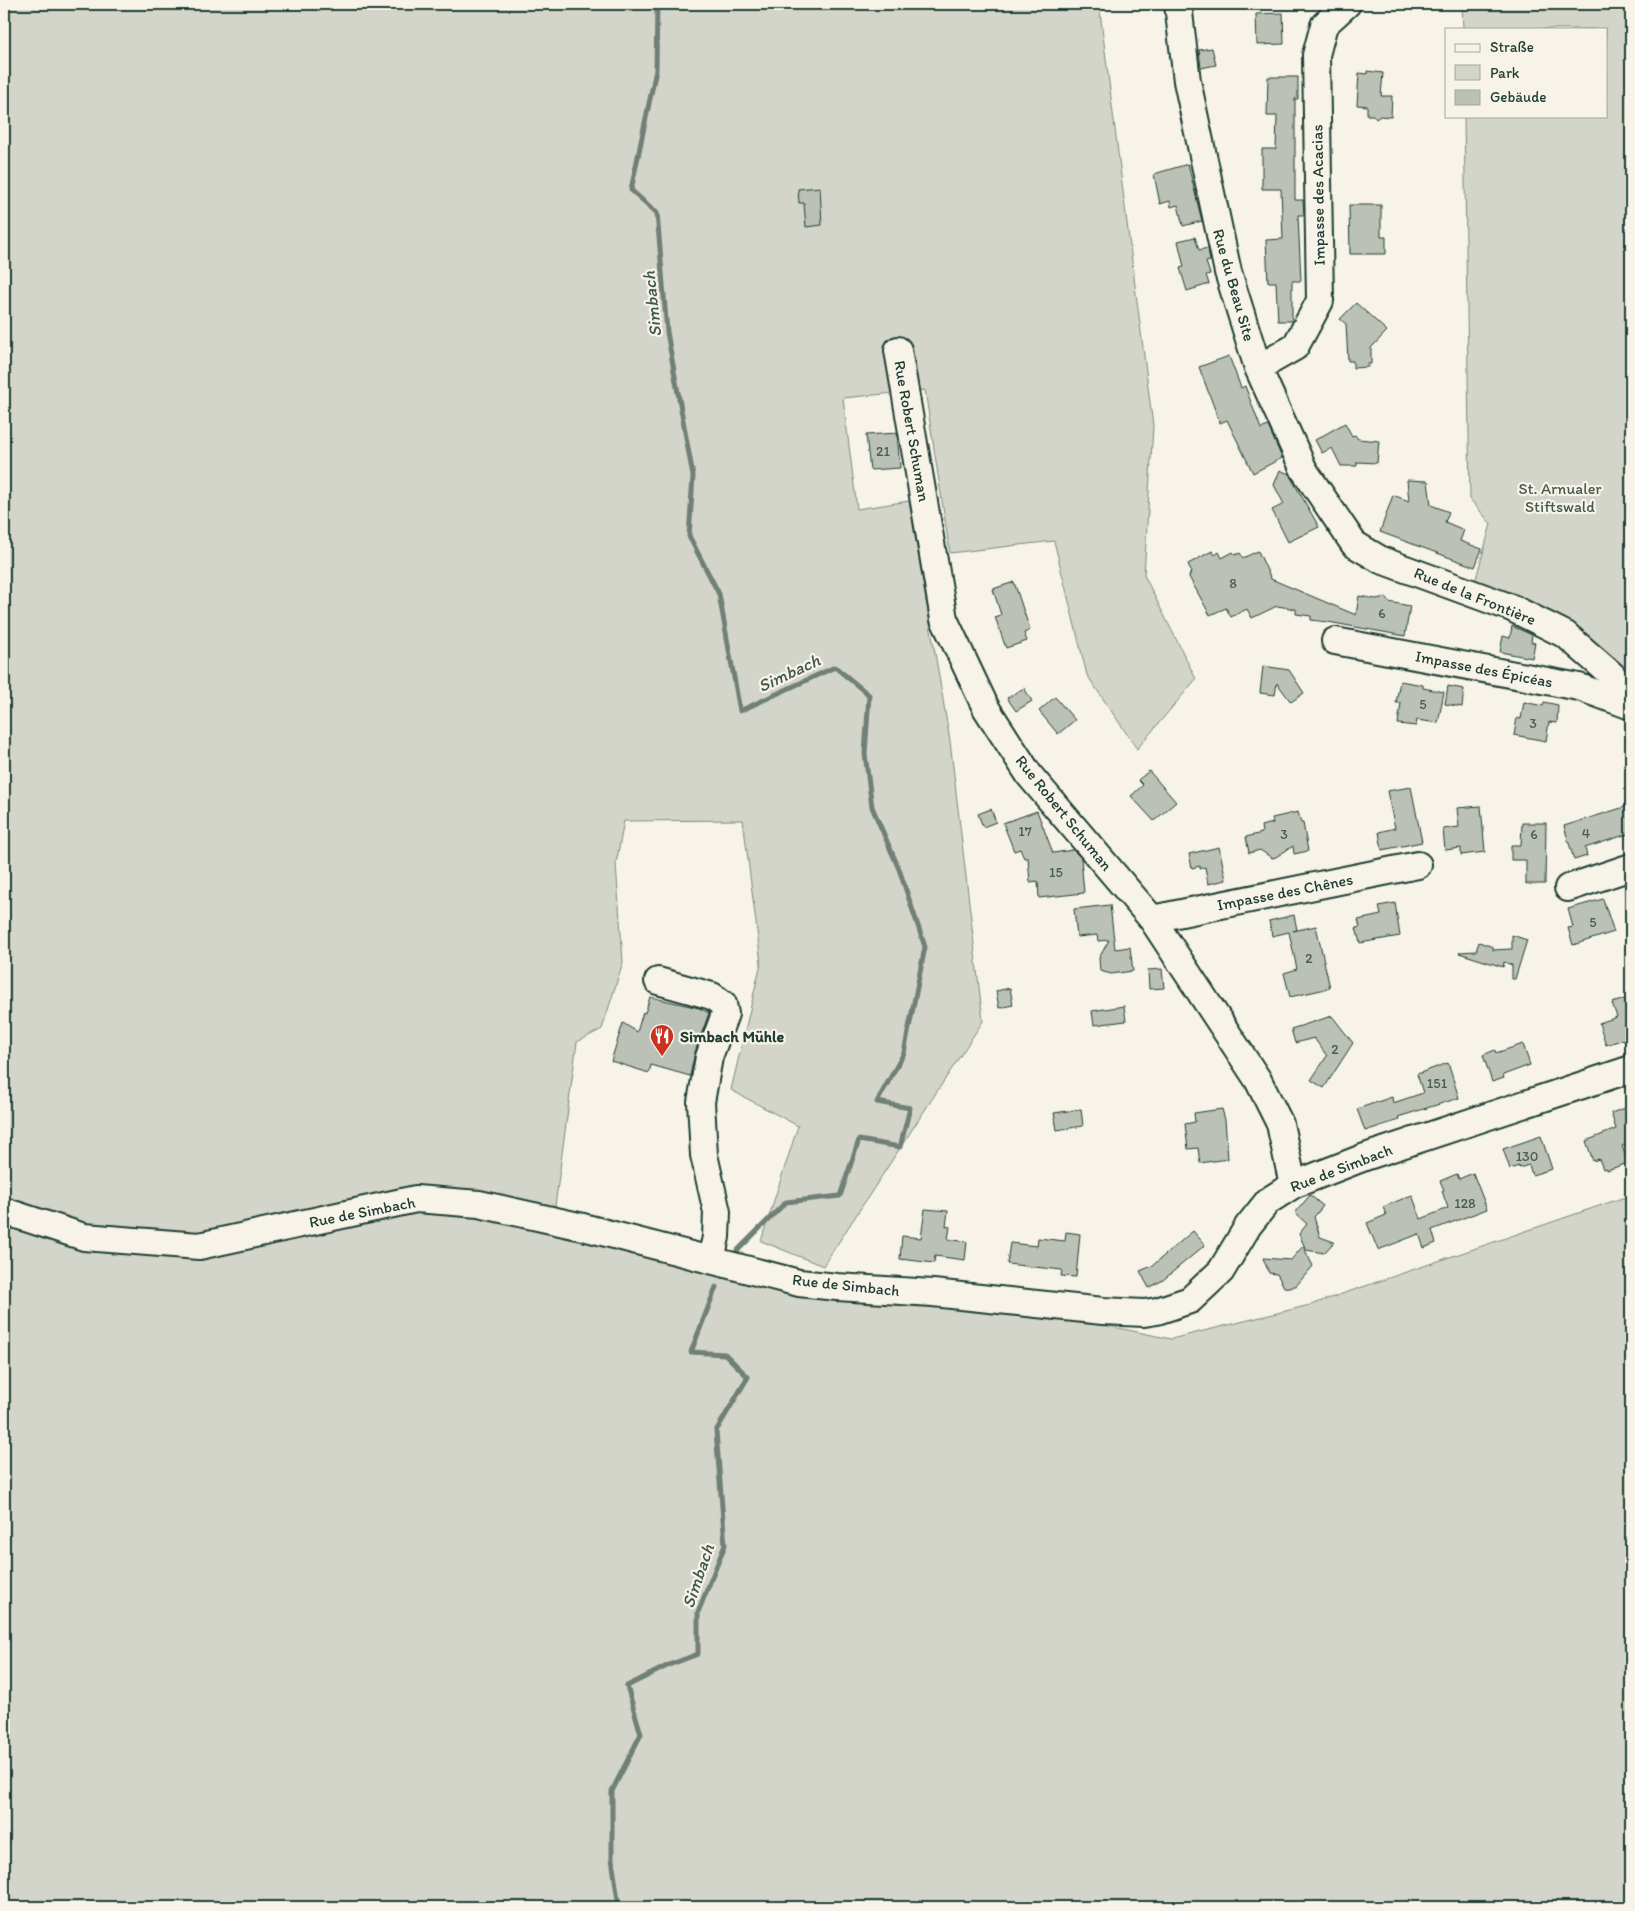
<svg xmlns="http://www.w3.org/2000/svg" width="1635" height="1911" viewBox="0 0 1635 1911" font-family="Itim,sans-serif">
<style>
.green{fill:#d3d5ca;stroke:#79897f}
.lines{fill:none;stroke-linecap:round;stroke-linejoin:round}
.stream{stroke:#6f8077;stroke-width:5}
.building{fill:#bbc1b6;stroke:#1f3d34}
.minor-casing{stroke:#1f3d34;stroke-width:30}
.minor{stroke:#f7f3e8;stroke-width:26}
.labels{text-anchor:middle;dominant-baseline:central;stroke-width:4.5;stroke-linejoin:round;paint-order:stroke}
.number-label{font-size:14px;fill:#465e54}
.street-label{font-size:16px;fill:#1f3d34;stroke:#f7f3e8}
.park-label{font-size:16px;fill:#435b52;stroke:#f7f3e8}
.poi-label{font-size:16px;font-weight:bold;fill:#1f3d34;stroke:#f7f3e8;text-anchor:start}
.water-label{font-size:18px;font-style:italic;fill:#405950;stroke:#f7f3e8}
</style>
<rect width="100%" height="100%" fill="#f7f3e8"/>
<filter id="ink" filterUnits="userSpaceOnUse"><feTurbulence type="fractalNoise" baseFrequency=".02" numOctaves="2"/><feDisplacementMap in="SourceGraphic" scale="10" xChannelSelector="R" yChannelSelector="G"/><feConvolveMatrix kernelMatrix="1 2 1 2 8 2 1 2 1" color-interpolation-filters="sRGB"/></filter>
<g filter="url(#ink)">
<path class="green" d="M4 4H1099L1153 426 1144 575 1196 679 1137 749 1087 675 1054 541 950 553 925 390 843 398 857 509 909 501 950 741 983 1021 823 1266 761 1241 798 1126 731 1090 761 963 743 820 624 821 616 864 623 962 602 1029 577 1042 553 1221 711 1260 1090 1322 1171 1339 1310 1305 1631 1195V1907H4Z
M1462 4H1631V678L1585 635 1475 582 1491 524 1470 499 1464 116H1606V29H1463Z"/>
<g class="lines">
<path class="stream" d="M657 4 656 70 631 190 657 213 667 332 693 476 689 536 719 594 740 711 835 667 869 695 865 754 872 807 899 869 925 947 904 1053 877 1102 910 1108 900 1147 859 1140 840 1196 786 1202 732 1256
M619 1907 612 1859V1791L641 1734 627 1686 669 1665 698 1654V1612L725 1545 716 1431 748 1377 725 1354 691 1352 716 1287"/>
</g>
<path class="building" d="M1283 13 1284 44 1257 45 1256 14Z
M1212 48 1216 65 1201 68 1199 50Z
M1367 71 1383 73 1381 96H1392L1391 117 1380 116 1376 119 1373 115H1367V106L1357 105 1359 73 1367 74Z
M1268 77H1298V99H1295V200H1303L1304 215H1298L1301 281H1292V321H1278L1276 282H1268L1266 240 1283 239 1281 189H1262V149H1276L1277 116H1267Z
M1188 164 1202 221 1183 226 1178 205 1171 207 1170 201 1160 204 1154 174Z
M820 187 822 225 806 227 804 203H799L798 189Z
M1349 205H1381V237H1386V254H1350Z
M1195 237 1199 250 1208 248 1210 261 1206 262 1210 274 1206 275 1209 284 1187 291 1180 268 1184 267 1178 241Z
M1356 303 1387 331 1371 348V364H1368V367L1353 368V361H1348L1346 324 1340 319Z
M1229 356 1241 388 1245 386 1261 429 1268 426 1282 458 1253 473 1227 420 1220 423 1199 367Z
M1345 423 1352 436 1355 435 1358 439 1379 441 1377 463 1357 462V466H1341L1332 448 1322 453 1315 440Z
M897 433 900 468 870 470 866 435Z
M1280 470 1289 474 1319 527 1288 542 1272 510 1284 504 1274 485Z
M1407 480 1428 481 1431 505 1449 512 1445 522 1464 530 1460 541 1482 549 1475 567 1380 532 1393 495 1409 501Z
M1212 551 1215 555 1219 552 1222 558 1233 552 1235 555 1240 553 1243 558 1258 551 1271 579 1356 615 1359 596 1376 599 1386 597 1389 602 1410 606 1405 636 1328 622 1311 620V616L1296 614V609L1277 606 1252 618 1247 609 1231 617 1226 608 1210 615 1189 577 1191 571 1188 564Z
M1014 582 1030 630 1024 633 1027 641 1006 648 995 617 1001 615 993 589Z
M1512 626 1532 635 1531 642 1535 643 1532 658 1500 652 1503 636 1510 638Z
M1263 666 1289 670 1304 693 1291 702 1277 683 1275 695 1260 693Z
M1400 681 1423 685V688L1444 692 1438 723 1417 720 1416 726 1398 724 1401 703H1396Z
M1448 686 1464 689 1462 707 1445 704Z
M1024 688 1032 701 1016 711 1007 698Z
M1055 697 1075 720 1058 734 1039 711Z
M1524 702 1543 706 1544 702 1558 705 1557 723 1549 722 1546 741 1514 735 1517 718 1521 719Z
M1149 771 1176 802 1154 821 1131 796 1143 785 1138 780Z
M1411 787 1422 842 1382 850 1379 832 1395 828 1387 791Z
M1631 805V833L1585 848 1587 856 1574 860 1564 826Z
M1481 806 1485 852 1461 855V848L1445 850 1443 829 1459 827 1457 808Z
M991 809 996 822 983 827 978 814Z
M1037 811 1053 853 1073 850 1081 858 1084 893 1039 898 1038 881 1030 882 1028 858H1024L1020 849 1014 851 1003 823Z
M1298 812 1301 823H1303L1308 851 1294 854 1293 846 1276 857 1272 858 1260 850 1249 853 1246 837 1262 833 1261 826 1273 823 1272 818Z
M1522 823H1546L1545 884H1526V860H1511V845H1521Z
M1219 847 1226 880 1208 884 1205 867 1200 869V866L1192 868 1189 854Z
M1603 899 1614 932 1573 945 1568 928 1573 927 1568 909Z
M1395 903 1400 936 1360 943 1356 928 1360 927 1358 920 1381 915 1379 906Z
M1110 905 1115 949 1130 947 1133 971 1111 974 1100 971 1099 958 1109 940 1098 941 1097 935 1077 937 1074 909Z
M1294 915 1297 930 1293 931 1316 926 1330 988 1290 997 1284 973 1297 969 1289 932 1272 936 1269 921Z
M1512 935 1527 940 1515 979H1512V965L1504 962 1503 967 1459 953 1460 952 1476 951 1479 942 1493 947V950L1512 949Z
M1162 969 1164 988 1149 989 1148 970Z
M1010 988 1013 1005 999 1008 996 991Z
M650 997 699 1008 709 1013 695 1052 690 1076 651 1065 649 1073 611 1061 623 1023 637 1032 643 1012 645 1013Z
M1631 997V1052L1628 1053 1624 1039 1606 1045 1599 1023 1617 1017 1612 1003Z
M1124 1006 1126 1021 1094 1025 1092 1011Z
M1332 1016 1353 1043 1324 1088 1311 1080 1327 1056 1314 1038 1295 1043 1291 1029Z
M1523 1044 1530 1065 1503 1075 1504 1078 1492 1082 1483 1055 1495 1050 1496 1053Z
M1448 1063 1459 1098 1398 1117 1399 1120 1365 1131 1357 1109 1392 1097 1393 1103 1423 1093 1417 1074Z
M1631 1106V1143L1622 1146 1628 1163 1607 1170V1168L1603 1169 1599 1159 1593 1161 1586 1141 1616 1129 1611 1113Z
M1081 1109 1083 1126 1057 1130 1054 1113Z
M1222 1109 1225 1120 1228 1159 1200 1163 1198 1148 1188 1149 1185 1124 1195 1122 1194 1113Z
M1541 1136 1552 1169 1532 1175 1529 1165 1519 1168V1166L1510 1169 1503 1149Z
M1473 1173 1487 1209 1432 1230 1436 1243 1424 1248 1419 1234 1378 1250 1367 1223 1386 1215 1383 1207 1412 1195 1421 1219 1448 1208 1442 1191 1444 1190 1440 1181 1457 1174 1459 1179Z
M1310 1195 1323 1206 1314 1217 1320 1237 1334 1242 1324 1253 1306 1250 1299 1234 1307 1224 1295 1213Z
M925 1209 948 1211 946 1226 950 1227 948 1239 967 1242 965 1260 935 1256 934 1263 900 1259 902 1236 921 1238Z
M1193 1231 1205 1245 1163 1280 1149 1288 1140 1271 1152 1266Z
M1066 1232 1080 1234 1076 1277 1061 1276 1062 1270 1007 1264 1010 1243 1037 1246 1038 1238 1065 1241Z
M1303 1246 1313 1266 1296 1286H1294L1291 1288 1284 1287 1277 1274 1269 1273 1263 1258 1291 1260Z"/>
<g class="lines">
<g class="minor-casing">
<path id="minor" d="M1178 4 1187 81 1228 272 1258 368 1304 470 1354 544 1381 560 1512 608 1566 635 1612 675 1631 701
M898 350 944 619 986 708 1030 776 1152 919 1258 1080 1280 1124 1293 1185
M1258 368 1295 347 1320 301 1316 55 1324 25 1347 4
M1335 641 1579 687 1631 706
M1568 888 1631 867
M1152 919 1418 865
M658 981 712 996 723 1004 725 1014 709 1057 701 1102 704 1155 717 1212 716 1237 711 1260
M4 1211 84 1237 199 1246 416 1199 479 1204 583 1227 799 1283 837 1287 933 1293 1103 1311 1144 1313 1157 1311 1190 1300 1221 1271 1248 1226 1268 1201 1293 1185 1365 1157 1631 1069"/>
</g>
<use href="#minor" class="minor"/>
</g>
</g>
<defs>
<g id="restaurant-pin" transform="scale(1.25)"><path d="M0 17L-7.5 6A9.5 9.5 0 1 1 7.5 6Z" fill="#c8321e" stroke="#f7f3e8"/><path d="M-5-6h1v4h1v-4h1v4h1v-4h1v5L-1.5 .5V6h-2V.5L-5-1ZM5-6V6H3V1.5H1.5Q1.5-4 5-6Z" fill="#fff"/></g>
</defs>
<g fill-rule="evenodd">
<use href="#restaurant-pin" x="662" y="1036"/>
</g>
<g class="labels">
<g class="number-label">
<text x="883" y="451">21</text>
<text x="1233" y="583">8</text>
<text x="1382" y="613">6</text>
<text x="1423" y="704">5</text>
<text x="1533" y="723">3</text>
<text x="1025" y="831">17</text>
<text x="1586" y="833">4</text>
<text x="1284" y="834">3</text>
<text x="1534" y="834">6</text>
<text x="1056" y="872">15</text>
<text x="1593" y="922">5</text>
<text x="1309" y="958">2</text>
<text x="1335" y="1049">2</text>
<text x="1437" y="1083">151</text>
<text x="1527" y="1156">130</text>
<text x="1465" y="1203">128</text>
</g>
<g class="street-label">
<text transform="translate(1318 195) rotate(-91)">Impasse des Acacias</text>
<text transform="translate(1234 285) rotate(74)">Rue du Beau Site</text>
<text transform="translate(912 431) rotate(80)">Rue Robert Schuman</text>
<text transform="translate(1475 596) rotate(22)">Rue de la Frontière</text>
<text transform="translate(1484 669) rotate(11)">Impasse des Épicéas</text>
<text transform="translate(1064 813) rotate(51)">Rue Robert Schuman</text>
<text transform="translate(1285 892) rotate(-11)">Impasse des Chênes</text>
<text transform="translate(1341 1168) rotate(-21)">Rue de Simbach</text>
<text transform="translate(362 1212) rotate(-11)">Rue de Simbach</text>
<text transform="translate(846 1285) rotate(6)">Rue de Simbach</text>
</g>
<g class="park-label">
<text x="1560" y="488">St. Arnualer<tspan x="1560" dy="18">Stiftswald</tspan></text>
</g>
<g class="poi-label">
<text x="680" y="1036">Simbach Mühle</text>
</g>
<g class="water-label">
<text transform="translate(652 304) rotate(-96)">Simbach</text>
<text transform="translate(789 673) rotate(-25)">Simbach</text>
<text transform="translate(698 1576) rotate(-71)">Simbach</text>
</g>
</g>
<rect width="1635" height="1911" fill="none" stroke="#f7f3e8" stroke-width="20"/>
<rect x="10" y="10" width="1615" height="1891" fill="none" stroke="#1f3d34" stroke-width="2" filter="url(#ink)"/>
<rect x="1445" y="28" width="162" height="90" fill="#f7f3e8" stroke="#a1aaa0"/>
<rect x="1455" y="44" width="25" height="8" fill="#f7f3e8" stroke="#a1aaa0"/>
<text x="1490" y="52" font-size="15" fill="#1f3d34">Straße</text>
<rect x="1455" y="65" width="25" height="15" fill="#d3d5ca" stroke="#a1aaa0"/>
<text x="1490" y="78" font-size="15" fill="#1f3d34">Park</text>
<rect x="1455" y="90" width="25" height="15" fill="#bbc1b6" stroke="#a1aaa0"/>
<text x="1490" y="102" font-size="15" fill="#1f3d34">Gebäude</text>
</svg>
